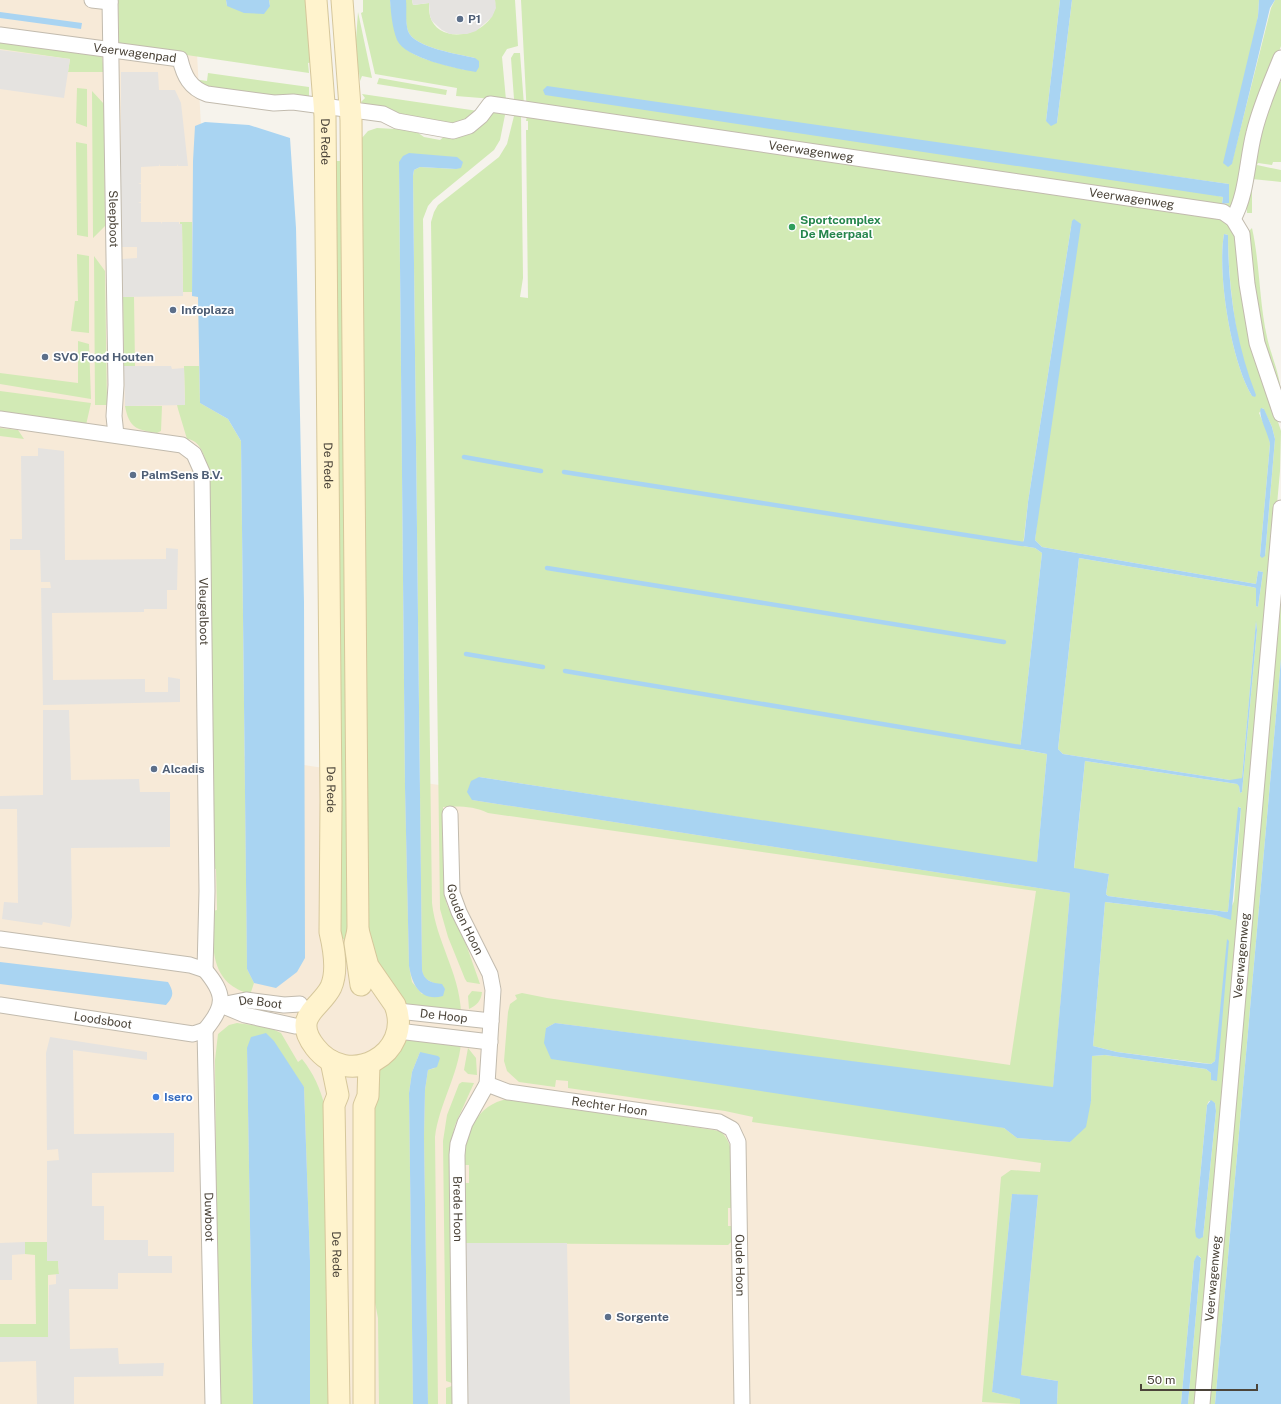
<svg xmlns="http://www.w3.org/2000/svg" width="1281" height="1404" viewBox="0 0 1281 1404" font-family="'Public Sans',sans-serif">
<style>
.commercial{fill:#f7ead8}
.green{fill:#d2eab5;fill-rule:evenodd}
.parking{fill:#e5e3e0}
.water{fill:#a9d4f2}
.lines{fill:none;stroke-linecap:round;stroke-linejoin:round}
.stream{stroke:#a9d4f2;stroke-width:4.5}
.minor-casing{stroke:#c2bbae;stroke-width:17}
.secondary-casing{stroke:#d6c79b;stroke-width:23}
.minor{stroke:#fff;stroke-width:15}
.secondary{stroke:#fff3cd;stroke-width:21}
.service-dot{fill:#5c6f8a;stroke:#fff;stroke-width:1.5}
.leisure-dot{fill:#2e9e5b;stroke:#fff;stroke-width:1.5}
.shop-dot{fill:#3f7fe0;stroke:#fff;stroke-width:1.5}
.labels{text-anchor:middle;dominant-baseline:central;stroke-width:3.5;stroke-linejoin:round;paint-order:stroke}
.service-label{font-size:12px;font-weight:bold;fill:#4e5e75;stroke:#fff;text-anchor:start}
.street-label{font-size:12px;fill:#4b4439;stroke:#fff}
.leisure-label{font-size:12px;font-weight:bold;fill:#27864d;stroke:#fff;text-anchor:start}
.shop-label{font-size:12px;font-weight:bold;fill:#366cbe;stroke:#fff;text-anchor:start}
</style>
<rect width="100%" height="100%" fill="#f6f3ec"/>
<path class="commercial" d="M0 0H194L236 755 1091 881 1046 1404H0Z"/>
<path class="green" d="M118 0H226L227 6H270L269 0H308L313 62 308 63 309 73 119 45Z
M363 0H390C392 14 395 40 406 49 419 60 448 65 465 70L475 58C459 54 414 48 408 31 405 22 406 10 406 0H412L413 5 429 3C429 7 429 12 430 16 439 49 499 34 495 0H515L518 46 507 49 502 57 506 100 456 96 457 88 375 74 361 13 363 12Z
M521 0H1060L1046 121 1057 123 1072 0H1259L1258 16 1231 166 1271 8 1275 0H1281V46L1256 114 1233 203 1229 207 1061 196 1221 218 1230 224 1234 232 1268 391 1281 431 1280 471 1197 1404H1188L1201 1258 1199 1256 1194 1261 1181 1404H1057L1058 1381 1021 1375 1038 1196 1012 1194 992 1392 1021 1399 1020 1404 982 1402 1001 1177 1011 1170 1040 1172 1041 1163 752 1122 753 1117 725 1111 568 1088V1081L556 1080 555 1087 519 1082 507 1071 504 1061 508 1012 510 1004 517 999 515 995 522 993 547 998 1010 1065 1036 891 488 813C474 806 458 806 443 807L444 893 447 905 466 944 480 984 467 982 465 979 448 937 440 909 431 222 434 212 438 205 499 157 507 144 514 116 515 114 521 115 523 278 520 297 528 298 526 130H528V121H526L527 116ZM1042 158 1229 184V203L1222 204 1223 197ZM1072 221 1035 540 1042 547 1256 584 1258 571 1263 572 1258 607 1256 606V588L1252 587 1079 558 1058 749 1063 754 1230 780H1238L1242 778 1256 622 1257 630 1242 792 1240 793 1239 785 1237 784 1085 761 1074 869 1109 874 1106 894 1108 896 1227 912 1228 911 1239 807 1241 808 1234 901 1227 918 1215 915 1105 902 1093 1046 1117 1052 1211 1064 1215 1061 1217 1051 1213 1081 1211 1073 1206 1069 1105 1055 1092 1056 1091 1101 1070 1142 1017 1138 1004 1128 546 1028 555 1023 1053 1088 1070 893 472 800 479 777 1037 863 1047 754 1020 749 1042 553 1035 548 1023 546 1028 502ZM1224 234 1228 235C1228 271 1232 304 1238 339 1242 358 1248 376 1252 396 1231 362 1217 273 1224 234ZM1263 408 1272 427 1275 439 1265 556H1260L1270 444 1269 436 1259 413ZM1209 1101 1215 1103 1216 1111 1203 1237 1195 1230 1207 1105Z
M358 12 372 78 362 76 360 81 359 72 354 71V68Z
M0 40 99 53 102 57 104 72H68L70 59 0 49Z
M514 53H520L524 105 515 103 514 99 511 58Z
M208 73 309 87V100L212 90 193 79 207 81Z
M379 78 447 90 446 95 377 84Z
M1275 81 1281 82V162H1273L1272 165 1258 163 1257 165 1281 170V182L1252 179V213H1247L1246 190Z
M77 88 87 89V127L76 123Z
M92 91 104 104 105 226 93 238Z
M362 94 478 111 459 125 407 117 364 104 361 102 365 98Z
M495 111 504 113 505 115 500 140 494 150 433 200 428 206 423 219 432 903C436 941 459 972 461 1011L415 1008 405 1003 376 968 367 938 361 139 368 131 377 128 414 130 424 137 440 140 446 135 479 127ZM453 157 456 169 420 167 414 170 413 176 422 970C423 978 427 980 434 983L422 994 412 982 409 966 405 788 399 162Z
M76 142 87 144 88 237 77 235Z
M331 161H342L351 939H339Z
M180 222H192V292H183L182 224H180Z
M1252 228C1260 264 1259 301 1267 337 1271 356 1281 376 1281 396L1265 345 1247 239 1249 231Z
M77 254 89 256V333L71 331 75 301H78Z
M94 256 105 271 107 405H95Z
M123 297H134L135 366H124Z
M78 341 89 344 91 399 0 384V373L78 383Z
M184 366H199L200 403 228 419 241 441 247 969 254 983 250 995C244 992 236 989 231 985 209 968 213 935 213 911L217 910 216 869 212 868 207 465C204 455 200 440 187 439L178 409 177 405H185Z
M0 391 91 403 86 425 0 414Z
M125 406H162L161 431 157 433C137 430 129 428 125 406Z
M0 428 18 430 24 439 0 436Z
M1281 573V659L1215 1404H1207Z
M472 991 482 992C481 1001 477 1005 469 1009L468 996Z
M237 1023 268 1027 281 1033 298 1062 302 1059C314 1074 320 1088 325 1107L329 1404H310V1261L304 1087 247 1048 253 1404H218L215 1060 218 1034 229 1025Z
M417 1038 461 1043C458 1076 439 1104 435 1137L438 1404H428L424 1137 425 1090 428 1070 435 1068 420 1052 412 1072 409 1093 413 1404H379L378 1318 370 1277 373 1120 377 1073 399 1045 407 1040Z
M468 1048 476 1058 477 1075 468 1074 464 1070Z
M462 1082 474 1083 455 1125 449 1151 452 1383 446 1381 443 1141 447 1115 459 1084Z
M508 1099 720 1131C739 1146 732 1185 733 1208H728V1226H733V1240L728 1245 465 1243 464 1183H469V1165H464C464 1135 476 1104 508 1099Z
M25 1242H47V1261H58L59 1274 48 1275V1337H0V1324H36L35 1255 25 1254Z
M452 1386V1404H446V1388Z"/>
<path class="parking" d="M412 0H495L496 8 492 17 476 31 467 34H450L442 30 432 21 430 16 429 3 413 5Z
M0 50 70 59 64 98 0 89Z
M121 72H158L159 90H175L181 103 188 166H178V164L177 166H160L159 164V166L141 167V183L138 184H141V202H138L141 203V222H161V224L162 222H179V224H182L183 296 123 297 122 259 137 258V247H121Z
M124 366H171L172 369 184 368 185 405 125 406Z
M38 448 64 451 65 560 166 559V548L178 549 177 590H167V609H144V612L52 613 53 680 145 679V692H168V677L180 679V702L43 705 41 588H51L50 582H41L40 550H10V539H22L21 456H38Z
M43 710H69L71 780 139 779 140 792H170V847L71 848 72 917 70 927 43 922 42 925 2 919 4 902 18 903 17 809H0V796L43 795Z
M50 1037 147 1052V1060L73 1050 74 1134 174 1133V1172L92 1173V1206H104V1240H148V1256H172V1273H118V1289H69L70 1349 118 1348 119 1364 164 1363 163 1376 74 1377V1404H37L36 1361 0 1362V1337H48L49 1285 56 1284V1274H59L58 1261H47V1161L59 1160 58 1149 47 1150 46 1053Z
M25 1242V1254L12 1255V1280H0V1243Z
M465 1243H567L570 1404H467Z"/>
<path class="water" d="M226 0H269L270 6 264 14 244 13 227 6Z
M390 0H406C407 10 405 21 408 31 414 48 459 54 475 58L479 61V67L476 72C457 69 405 58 397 40 392 27 391 13 390 0Z
M1060 0H1072L1057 123 1051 126 1046 121Z
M1259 0H1275L1270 8 1232 164 1228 167 1223 163 1258 16Z
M0 12 82 23 81 29 0 18Z
M547 86 1229 184V203L1222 204 1223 197 545 95 543 90Z
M205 122 249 125 290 138 296 228 304 602 305 958 297 972 276 988 254 983 247 969 241 441 228 419 200 403 198 297 192 296 193 161 195 126Z
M409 153 457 157 463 162 461 168 456 169 420 167 414 170 413 176 422 970C424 981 432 983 442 984L445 989 443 996C420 1002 412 984 409 966L405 788 399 162 403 156Z
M1074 219 1081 224 1035 540 1042 547 1256 584 1258 571 1263 572 1258 607 1256 606V588L1252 587 1079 558 1058 749 1063 754 1230 780 1242 778 1256 621 1257 630 1242 792 1240 793 1239 786 1237 784 1085 761 1074 868 1109 874 1106 894 1108 896 1227 912 1228 911 1238 807 1241 808 1231 920 1215 915 1105 902 1093 1046 1117 1052 1200 1063 1211 1064 1215 1061 1227 939 1229 941 1217 1081 1211 1080V1073L1206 1069 1105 1055 1092 1056 1091 1101 1086 1127 1070 1142 1017 1138 1004 1128 551 1059 544 1043 546 1028 555 1023 1053 1087 1070 893 472 800 467 792 471 781 479 777 1037 862 1047 754 1020 749 1042 553 1035 548 1023 546V542L1024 540 1028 502 1072 221Z
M1224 234 1228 235C1228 290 1236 344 1256 395L1255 397 1252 396C1231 362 1217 273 1224 234Z
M1261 408 1264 409 1272 427 1275 439 1265 556 1262 558 1260 556 1270 444C1269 435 1257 414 1261 408Z
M1281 659V1404H1215Z
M0 962 168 982C174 992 174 996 166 1005L0 984Z
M266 1033 274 1041 304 1087 310 1261V1404H253L247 1048 251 1037Z
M420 1052 438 1056 440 1058 437 1067 428 1070 425 1090 424 1137 428 1404H413L409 1093 412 1072Z
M1211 1100 1215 1103 1216 1111 1203 1237 1199 1239 1196 1237 1195 1230 1207 1105Z
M1012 1194 1038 1195 1021 1375 1058 1381 1057 1404H1020V1399L992 1392Z
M1197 1255 1201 1258 1188 1404H1181L1194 1261Z"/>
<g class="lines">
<path class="stream" d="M464 457 541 471
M564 472 1023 544
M547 568 1004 642
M466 654 543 667
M565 671 1020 747"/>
<g class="minor-casing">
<g id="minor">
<path d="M92 0 110 2"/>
<path id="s1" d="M110 0 116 385 114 416 116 435"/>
<path id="s2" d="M0 35 180 59C184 76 190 88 207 94L274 103 293 102 383 114 397 121 453 131 469 126 481 116 490 104 1223 212 1233 219 1242 234 1247 284 1257 343 1281 414"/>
<path d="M1233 219C1247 195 1247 160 1254 133 1260 107 1271 83 1281 58"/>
<path id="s3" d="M0 419 182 445 194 454 202 472 207 891 205 970"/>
<path id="s4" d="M450 814 452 893 459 912 490 974 493 990 487 1084 465 1123 458 1144 457 1155 460 1404"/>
<path d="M0 939 190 965 205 970"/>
<path d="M205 970C225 994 226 1005 205 1030"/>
<path id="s5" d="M0 1005 193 1034 205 1030"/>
<path id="s6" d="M221 1005 246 1000 284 1005 300 1004"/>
<path d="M221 1005 245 1015 295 1026"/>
<path id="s7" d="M398 1011 491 1021"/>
<path id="s8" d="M205 1030 213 1404"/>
<path d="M398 1031 490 1042"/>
<path id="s9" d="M487 1084 508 1092 719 1122 732 1129 738 1142 742 1404"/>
<path id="s10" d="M1202 1404 1281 508"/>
</g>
</g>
<g class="secondary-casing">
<g id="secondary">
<path id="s11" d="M316 0 325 116 331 801 330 932C334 949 338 971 331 987 321 1008 291 1016 315 1047 348 1090 414 1054 395 1005L368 966 358 930"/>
<path d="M342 0 351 120 358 930 355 943 361 985"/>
<path id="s12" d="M331 1061 338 1095 334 1105 339 1404"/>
<path d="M364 1404V1106L368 1096 369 1064"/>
</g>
</g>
<use href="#minor" class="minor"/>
<use href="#secondary" class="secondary"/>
</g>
<g class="service-dot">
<circle cx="460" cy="19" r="4"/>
<circle cx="173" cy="310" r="4"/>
<circle cx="45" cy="357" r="4"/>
<circle cx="133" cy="475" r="4"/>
<circle cx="154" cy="769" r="4"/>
<circle cx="608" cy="1317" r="4"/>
</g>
<circle class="leisure-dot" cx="792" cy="227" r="4"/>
<circle class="shop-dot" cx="156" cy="1097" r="4"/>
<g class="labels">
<g class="service-label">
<text x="468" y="19">P1</text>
<text x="181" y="310">Infoplaza</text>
<text x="53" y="357">SVO Food Houten</text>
<text x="141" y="475">PalmSens B.V.</text>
<text x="162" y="769">Alcadis</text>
<text x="616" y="1317">Sorgente</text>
</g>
<g class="street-label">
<text stroke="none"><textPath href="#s2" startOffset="136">Veerwagenpad</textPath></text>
<text stroke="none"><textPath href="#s11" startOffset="142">De Rede</textPath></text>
<text stroke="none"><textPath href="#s2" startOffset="850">Veerwagenweg</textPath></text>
<text stroke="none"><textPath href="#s2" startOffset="1174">Veerwagenweg</textPath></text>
<text stroke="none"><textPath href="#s1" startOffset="219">Sleepboot</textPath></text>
<text stroke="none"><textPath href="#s11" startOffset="466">De Rede</textPath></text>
<text stroke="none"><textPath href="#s3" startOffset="358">Vleugelboot</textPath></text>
<text stroke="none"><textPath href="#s11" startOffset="790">De Rede</textPath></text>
<text stroke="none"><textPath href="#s4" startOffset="108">Gouden Hoon</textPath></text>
<text stroke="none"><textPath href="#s10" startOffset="450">Veerwagenweg</textPath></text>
<text stroke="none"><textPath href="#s6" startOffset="40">De Boot</textPath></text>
<text stroke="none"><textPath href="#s7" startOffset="46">De Hoop</textPath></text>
<text stroke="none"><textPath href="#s5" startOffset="104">Loodsboot</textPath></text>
<text stroke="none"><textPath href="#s9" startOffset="125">Rechter Hoon</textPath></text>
<text stroke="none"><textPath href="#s4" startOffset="411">Brede Hoon</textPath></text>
<text stroke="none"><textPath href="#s8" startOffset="187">Duwboot</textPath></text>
<text stroke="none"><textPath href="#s12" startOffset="195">De Rede</textPath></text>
<text stroke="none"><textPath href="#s9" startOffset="388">Oude Hoon</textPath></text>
<text stroke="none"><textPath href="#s10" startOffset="126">Veerwagenweg</textPath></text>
</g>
<g class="leisure-label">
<text x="800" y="220">Sportcomplex<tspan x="800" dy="14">De Meerpaal</tspan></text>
</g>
<g class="shop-label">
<text x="164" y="1097">Isero</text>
</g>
</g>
<path d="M1141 1384v6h116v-6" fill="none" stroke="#4b4439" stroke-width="2"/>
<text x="1147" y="1384" font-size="12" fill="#4b4439" stroke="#ffffff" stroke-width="3" paint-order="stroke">50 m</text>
</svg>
